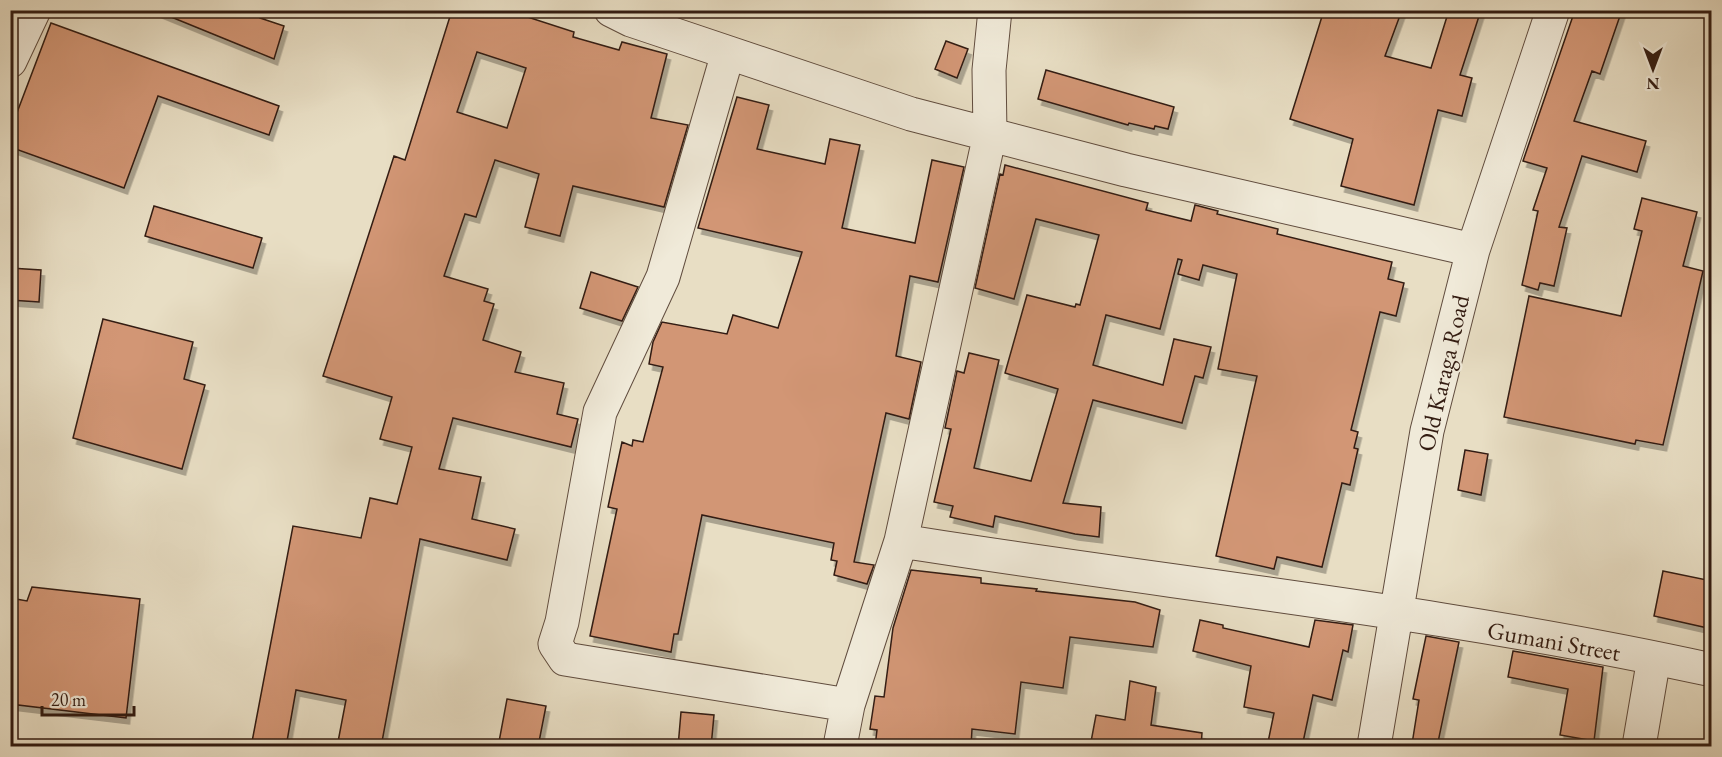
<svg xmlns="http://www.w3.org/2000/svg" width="1722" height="757" viewBox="0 0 1722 757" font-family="'EB Garamond',serif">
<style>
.building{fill:#d29674;stroke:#331c12;stroke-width:1.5;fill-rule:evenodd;filter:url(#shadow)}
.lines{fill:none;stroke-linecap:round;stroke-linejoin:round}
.minor-casing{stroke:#604c3e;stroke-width:35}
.minor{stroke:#f0ead9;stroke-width:33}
.labels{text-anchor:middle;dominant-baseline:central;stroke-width:4.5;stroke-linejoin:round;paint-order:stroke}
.street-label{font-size:24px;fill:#331c12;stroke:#f0ead9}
</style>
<defs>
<filter id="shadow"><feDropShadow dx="3.5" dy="6" stdDeviation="0" flood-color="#0004"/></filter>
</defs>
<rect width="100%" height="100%" fill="#e8dec4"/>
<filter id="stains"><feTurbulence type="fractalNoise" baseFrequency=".00333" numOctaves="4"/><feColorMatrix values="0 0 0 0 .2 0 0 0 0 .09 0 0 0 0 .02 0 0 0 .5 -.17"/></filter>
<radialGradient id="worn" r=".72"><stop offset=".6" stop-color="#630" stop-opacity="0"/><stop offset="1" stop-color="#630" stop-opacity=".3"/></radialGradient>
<path class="building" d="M154 10H262L260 18 284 26 274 59Z
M452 10H506L574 32 573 37 619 50 622 42 667 54 651 118 688 125 664 207 573 186 560 236 525 227 539 174 495 160 476 217 465 214 444 276 488 289 484 301 494 304 483 340 521 352 515 372 564 383 557 414 578 419 571 447 453 418 439 469 481 477 472 519 515 529 507 560 420 539 381 747H337L346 700 296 690 286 747H251L293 526 361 538 370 498 397 504 412 447 380 439 392 397 323 376 394 156 405 160ZM477 52 526 68 507 128 457 112Z
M1324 10H1402L1385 56 1431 68 1449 10H1481L1460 75 1472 78 1462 116 1438 110 1414 205 1341 186 1353 139 1290 119Z
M1575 10H1622L1600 74 1592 71 1574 121 1646 141 1637 172 1582 156 1559 227 1567 228 1554 286 1540 283 1538 290 1522 285 1538 211 1533 210 1547 168 1523 161Z
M51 23 279 106 269 135 158 96 124 188 10 147V131Z
M946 41 968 49 957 78 935 69Z
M1046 70 1174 107 1168 129 1155 126 1154 129 1129 123 1128 125 1038 99Z
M737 97 769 105 757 149 825 164 830 139 860 145 842 228 915 243 932 160 964 167 938 282 910 276 896 356 921 362 909 419 886 413 854 562 874 565 867 584 834 575 837 561 831 560 834 543 702 515 678 634H674L671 652 590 636 617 509 608 507 622 442 632 446 633 440 643 442 663 367 649 364 653 342 662 322 727 334 733 315 778 328 802 252 698 228Z
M1005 165 1148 203 1146 210 1191 221 1195 205 1218 211 1217 214 1278 229 1277 234 1392 262 1388 279 1404 283 1396 316 1380 312 1351 430 1358 432 1354 448 1358 449 1350 485 1342 483 1322 567 1277 557 1274 569 1216 556 1257 376 1218 369 1237 274 1203 265 1199 280 1178 274 1182 260 1178 259 1160 329 1106 315 1093 365 1163 385 1174 339 1211 347 1203 378 1195 376 1182 423 1093 400 1063 503 1101 507 1099 537 1075 534 995 516 993 527 950 517 953 506 934 502 951 429 945 428 957 371 964 373 969 353 999 360 974 468 1031 481 1058 389 1005 373 1027 295 1075 307 1076 304 1080 305 1099 235 1036 219 1014 299 975 288 1000 174 1003 175Z
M1642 198 1697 212 1683 266 1703 271 1663 445 1636 440 1635 444 1504 417 1529 296 1621 316 1642 231 1634 229Z
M154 206 262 238 253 268 145 236Z
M10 268 41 270 39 302 10 300Z
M591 272 638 287 622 321 580 308Z
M103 319 193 342 184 379 205 385 182 469 73 438Z
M1465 450 1488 454 1481 495 1458 490Z
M911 570 981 578V583L1037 589 1036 591 1135 602 1160 610 1153 647 1070 637 1063 688 1021 682 1015 734 972 729 971 747H875L877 730 870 729 875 696 884 697 893 628Z
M1663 571 1712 581V629L1654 616Z
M32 587 140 599 126 718 10 704V598L27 601Z
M1200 620 1223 625V628L1309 647 1315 620 1353 625 1348 652 1343 650 1332 700 1313 695 1302 747H1267L1274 713 1244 707 1251 666 1193 651Z
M1426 636 1459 642 1437 747 1412 744 1419 700 1413 699Z
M1513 651 1603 667 1594 741 1560 735 1568 689 1508 677Z
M1130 681 1156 687 1151 725 1202 733 1201 747H1090L1096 715 1125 720Z
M507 699 546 706 538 747H498Z
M681 712 714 715 711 747H678Z"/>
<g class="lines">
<g class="minor-casing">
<path id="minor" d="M611 10 631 20 911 114 1126 170 1473 250
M995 10 989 70 990 134 901 541C1171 584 1444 611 1712 670
M728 53 663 277 600 412 562 622 555 644 565 659 848 705
M10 61 34 10
M840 746 848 705 901 541
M1374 746 1427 431 1473 250 1553 10
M1639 746 1654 658"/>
</g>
<use href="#minor" class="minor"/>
</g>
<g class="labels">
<g class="street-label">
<text transform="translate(1443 373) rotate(-77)">Old Karaga Road</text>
<text transform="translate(1554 641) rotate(10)">Gumani Street</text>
</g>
</g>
<rect width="1722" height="757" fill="none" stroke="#e8dec4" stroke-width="36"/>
<rect x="12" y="12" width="1698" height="733" fill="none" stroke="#331c12" stroke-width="3"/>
<rect x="18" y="18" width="1686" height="721" fill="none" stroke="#331c12" stroke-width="1.5"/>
<g transform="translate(1653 69) rotate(180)" stroke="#f0ead9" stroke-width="4.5" paint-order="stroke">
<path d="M0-4.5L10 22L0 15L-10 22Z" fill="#331c12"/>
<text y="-9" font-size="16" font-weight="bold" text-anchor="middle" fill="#331c12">N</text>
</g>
<path d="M42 706v9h92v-9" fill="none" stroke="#331c12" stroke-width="3"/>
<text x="51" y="706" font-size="18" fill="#331c12" stroke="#f0ead9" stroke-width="4.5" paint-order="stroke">20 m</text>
<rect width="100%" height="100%" filter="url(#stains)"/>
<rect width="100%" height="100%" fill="url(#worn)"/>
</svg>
